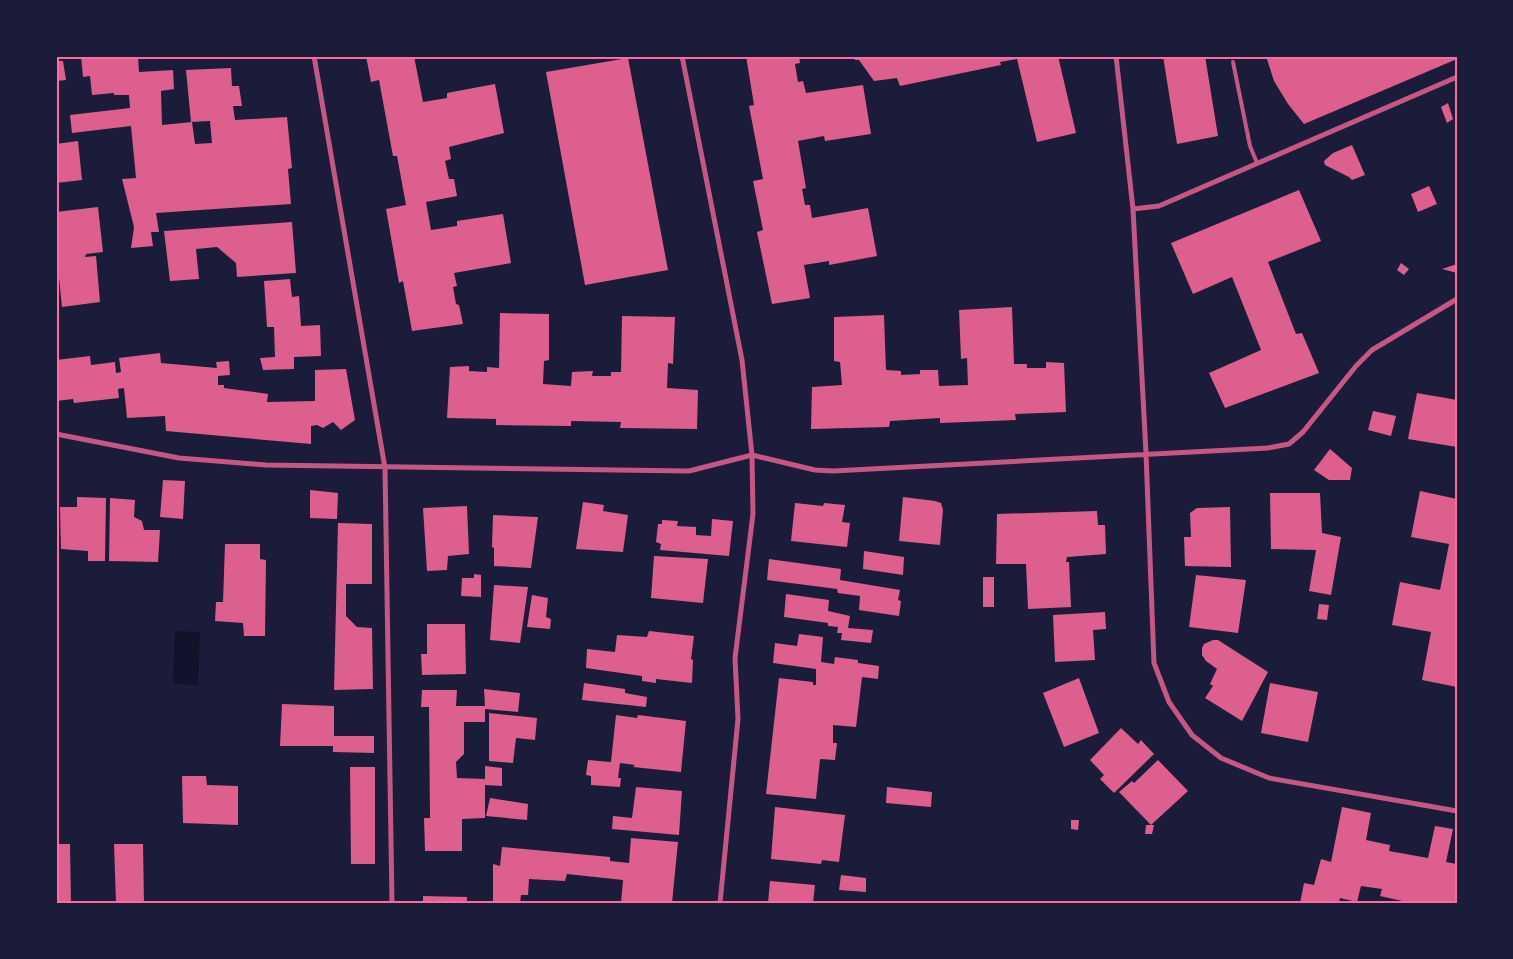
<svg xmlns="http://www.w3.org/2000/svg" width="1513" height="959" viewBox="0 0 1513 959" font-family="'Open Sans',sans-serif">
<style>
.water{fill:#12122b}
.building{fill:#dd5f8e}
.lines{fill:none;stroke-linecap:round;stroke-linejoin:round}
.service{stroke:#c65784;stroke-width:4}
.minor{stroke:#c65784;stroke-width:5}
.neatline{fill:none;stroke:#ff6b9d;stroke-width:2}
</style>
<rect width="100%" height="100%" fill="#1b1b3a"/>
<path class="water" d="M175 631 200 632 198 685 173 684Z"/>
<path class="building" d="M81 56H138L139 72 173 70 174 89 161 91 162 125 192 122 195 144 212 143 210 121 191 122 186 70 231 68 232 86H239L242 106H233L235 120 287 117 292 168 288 169 291 204 156 213 159 232H151L153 246 131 248 134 227 122 179 136 178 131 126 72 133 70 115 130 108 129 95H114V93L92 95 90 76 83 77Z
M366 56H414L423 102 447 98V93L495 84 504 133 449 147 451 159 445 161 449 179H454L457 196 426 202 431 230 457 226V221L503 214 511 263 454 273 457 286 453 287 456 304 459 305 463 324 412 331 403 281 399 283 386 209 406 205 397 156H393L379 80 371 82Z
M746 56H799L800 63 795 64 798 82 803 81 806 93 863 85 871 134 825 141 824 136 798 141 806 188 802 189 805 205H810L812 218 868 208 877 256 829 265V261L804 265 810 298 772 304 757 232 763 230 753 181 763 179 749 106 754 105Z
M854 56H1058L1076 133 1037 142 1017 59 1000 62 1001 65 900 86 897 78 874 81 859 60H855Z
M1163 56H1205L1218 136 1177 144Z
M1266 56H1457V59L1304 124 1288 104 1274 81Z
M628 58 668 270 585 285 546 72Z
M56 61H63L66 80 56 81Z
M1448 103 1453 119 1447 123 1441 107Z
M78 141 82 180 56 183V144Z
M1352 145 1365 175 1352 180 1349 177 1325 165 1324 161 1333 153Z
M1429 186 1437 204 1418 212 1411 194Z
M1299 190 1321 241 1268 262 1296 334 1302 333 1319 373 1225 408 1209 373 1261 350 1232 277 1193 294 1171 243Z
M98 207 103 252 86 254 85 257 96 256 100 302 62 307 57 258H59L56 242V212Z
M292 222 296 273 237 277 236 263 217 247 196 249 199 279 170 281 164 231Z
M1401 263 1409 269 1404 275 1397 270Z
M1457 264V273L1442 269Z
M290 279 292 297 299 296 301 326 320 325 321 356 294 357V369L263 370 260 358 275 357 274 327H267L264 281Z
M1012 307 1014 364H1027V368H1046V362L1064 363 1066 412 1015 414 1016 420 940 423V418L890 421 889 427 811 429 812 387 842 385 840 362 834 361V317L884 315 886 370 901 371V375L920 374V370H938L939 386 968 385 967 358 961 359 959 310Z
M500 313 549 314V360L544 361 543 384 571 386 572 372 593 371 592 376H611V372H621L622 316 675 317 673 364 668 363 667 388 698 390 697 429 620 428 621 422 571 421V426L496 425V419L447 418 450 367 469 366V371L487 372V367L499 368Z
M160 353 161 363 217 368 216 362 229 361 230 375 218 376V385H224V388L268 394 267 402 315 401V370L346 369 355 420 341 430 333 422 323 428 317 425 311 426V444L166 431 165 416 127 418 124 388 118 389 119 398 74 403 73 399 56 401V360L90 356 91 365 115 362 116 373 121 372 119 358Z
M1417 393 1457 400V447L1408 439Z
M1373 411 1396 416 1391 436 1368 430Z
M1330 449 1352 468 1350 480H1329L1314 470Z
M163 480 185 481 183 519 160 517Z
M310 490 338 493 337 519 310 518Z
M1420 491 1457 499V687L1422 680 1431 632 1392 625 1400 582 1440 590 1449 544 1411 537Z
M1270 493H1320L1322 533 1341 537 1331 595 1309 591 1316 550 1271 549Z
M77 497 106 498 105 561H88V551L61 549 60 507H77Z
M903 497 935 501 941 503 943 510 940 545 899 541Z
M110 498 135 500 134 517 142 521 144 530H160L158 562 109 561Z
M583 502 604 505 603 511 628 515 623 552 576 549Z
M795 503 823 506 824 503 845 505 842 522 850 523 847 547 791 541Z
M467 506 469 554 448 556 447 570 427 571 423 508Z
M1230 507 1231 567 1185 566 1184 537H1191L1190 513 1197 508Z
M1097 511 1098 525H1105L1106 554 1067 557 1066 562H1069L1071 607 1028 609 1026 564H996L997 514Z
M493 515 538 517 531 568 494 566V548L492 547Z
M712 519 733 521 729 556 660 550 661 544 656 542 658 524H662V520L678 521 677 526 696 527V535L711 536Z
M338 523 372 524V584H346V616L357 627 372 628 373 689 334 690Z
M225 544H260V559L266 560 265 636H244L243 623 215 621 216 602H223Z
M864 551 904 557 903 575 863 569Z
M654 556 708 559 703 603 651 598Z
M769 559 841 569 840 580 900 590 898 600 901 601 899 616 859 610 860 596 838 593 837 589 767 580Z
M474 574 481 575V597L461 596 462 578H474Z
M1196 575 1246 580 1238 633 1189 627Z
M983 577H994V607H983Z
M494 585 528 587 520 643 490 640Z
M786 594 829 600 828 611 850 616 848 628 873 630 871 643 841 640 842 633H837L838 627 828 626V623L784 617Z
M532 595 548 598 546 617 551 619 550 629 527 627Z
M1319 604 1329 605 1327 620 1317 619Z
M1105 612 1106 629 1093 630 1095 660 1055 662 1053 615Z
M427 624H465L466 674 422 675 421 654H427Z
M649 631 694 636 691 659 693 660 692 683 656 679V683L642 681V676L586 668 587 649 615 652 617 635 647 637Z
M799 634 823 637 821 662 834 664 835 657 858 660V663L879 666 878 679 862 677 856 727 833 725V743H837L835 760 820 759 816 799 766 794 779 678 813 682V685H816V669L773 663 775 643 797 646Z
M1213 640H1218L1268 672 1242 721 1205 698 1213 686 1210 684 1217 669 1206 661 1202 655V648L1204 644Z
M1079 678 1099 733 1064 747 1043 693Z
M584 683 625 689V693L647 697 646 707 582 700Z
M1270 683 1318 692 1308 742 1261 733Z
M484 689 520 693 518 712 485 709V722H464V754L456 762 457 778 485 779V766L502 768V786L485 785V818L462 819V851H425L424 818H430L429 707H421L422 690H457L456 706H485Z
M282 704 334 706V736H374V753L333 752V746H280Z
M489 713 537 718 535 740 516 738 513 763 489 761Z
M616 715 637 718 638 715 686 721 681 772 633 767 635 765 620 763 618 778H621L620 787 591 785V776L586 775 588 760 611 762Z
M1121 728 1138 744 1141 740 1154 754 1114 793 1100 779 1104 775 1090 760Z
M1158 760 1188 791 1151 825H1154L1152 834H1145L1146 825H1151L1119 792 1132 781 1134 783Z
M350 767H375V864H351Z
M182 776H206L207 785 238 786V825L183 823Z
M636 787 682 791 679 835 612 829 613 816 632 818Z
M887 787 932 792 931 807 886 803Z
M490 798 528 804 527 820 486 816Z
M775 807 845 815 839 862 822 860 821 864 771 859Z
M1342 807 1371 813 1366 840 1390 845 1389 851 1428 858 1435 826 1453 829 1446 862 1457 864V903H1411L1380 896 1382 889 1361 886 1357 902 1340 898 1339 903H1300L1304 883 1314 885 1321 859 1331 862Z
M1071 820H1079L1078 830 1071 829Z
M631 838 678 842 672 903H621L623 880 567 874 565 881 529 879 528 895H521L520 903H493V864L500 866 502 847 610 857V861L629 863Z
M56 844H70L71 903H56Z
M114 844H143L144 903H116Z
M841 875 866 878V892L839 890Z
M770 881 815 885 813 903H768Z
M423 896 467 897V903H423Z"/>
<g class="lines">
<path class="service" d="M1233 62 1250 146 1257 163"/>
<path class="minor" d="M314 56 385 468 392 903
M682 56 742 360 752 455 753 514 735 658 738 719 720 903
M1116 56 1133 209 1146 453 1154 663 1169 702 1192 735 1221 758 1269 778 1457 811
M1133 209 1159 206 1457 77
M56 434 179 458 266 465 689 471 752 455 815 470 833 471 1268 448 1289 444 1303 432 1356 366 1372 350 1457 299"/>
</g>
<rect width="1513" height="959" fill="none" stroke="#1b1b3a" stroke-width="115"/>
<rect x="58" y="58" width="1398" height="844" class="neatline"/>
</svg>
